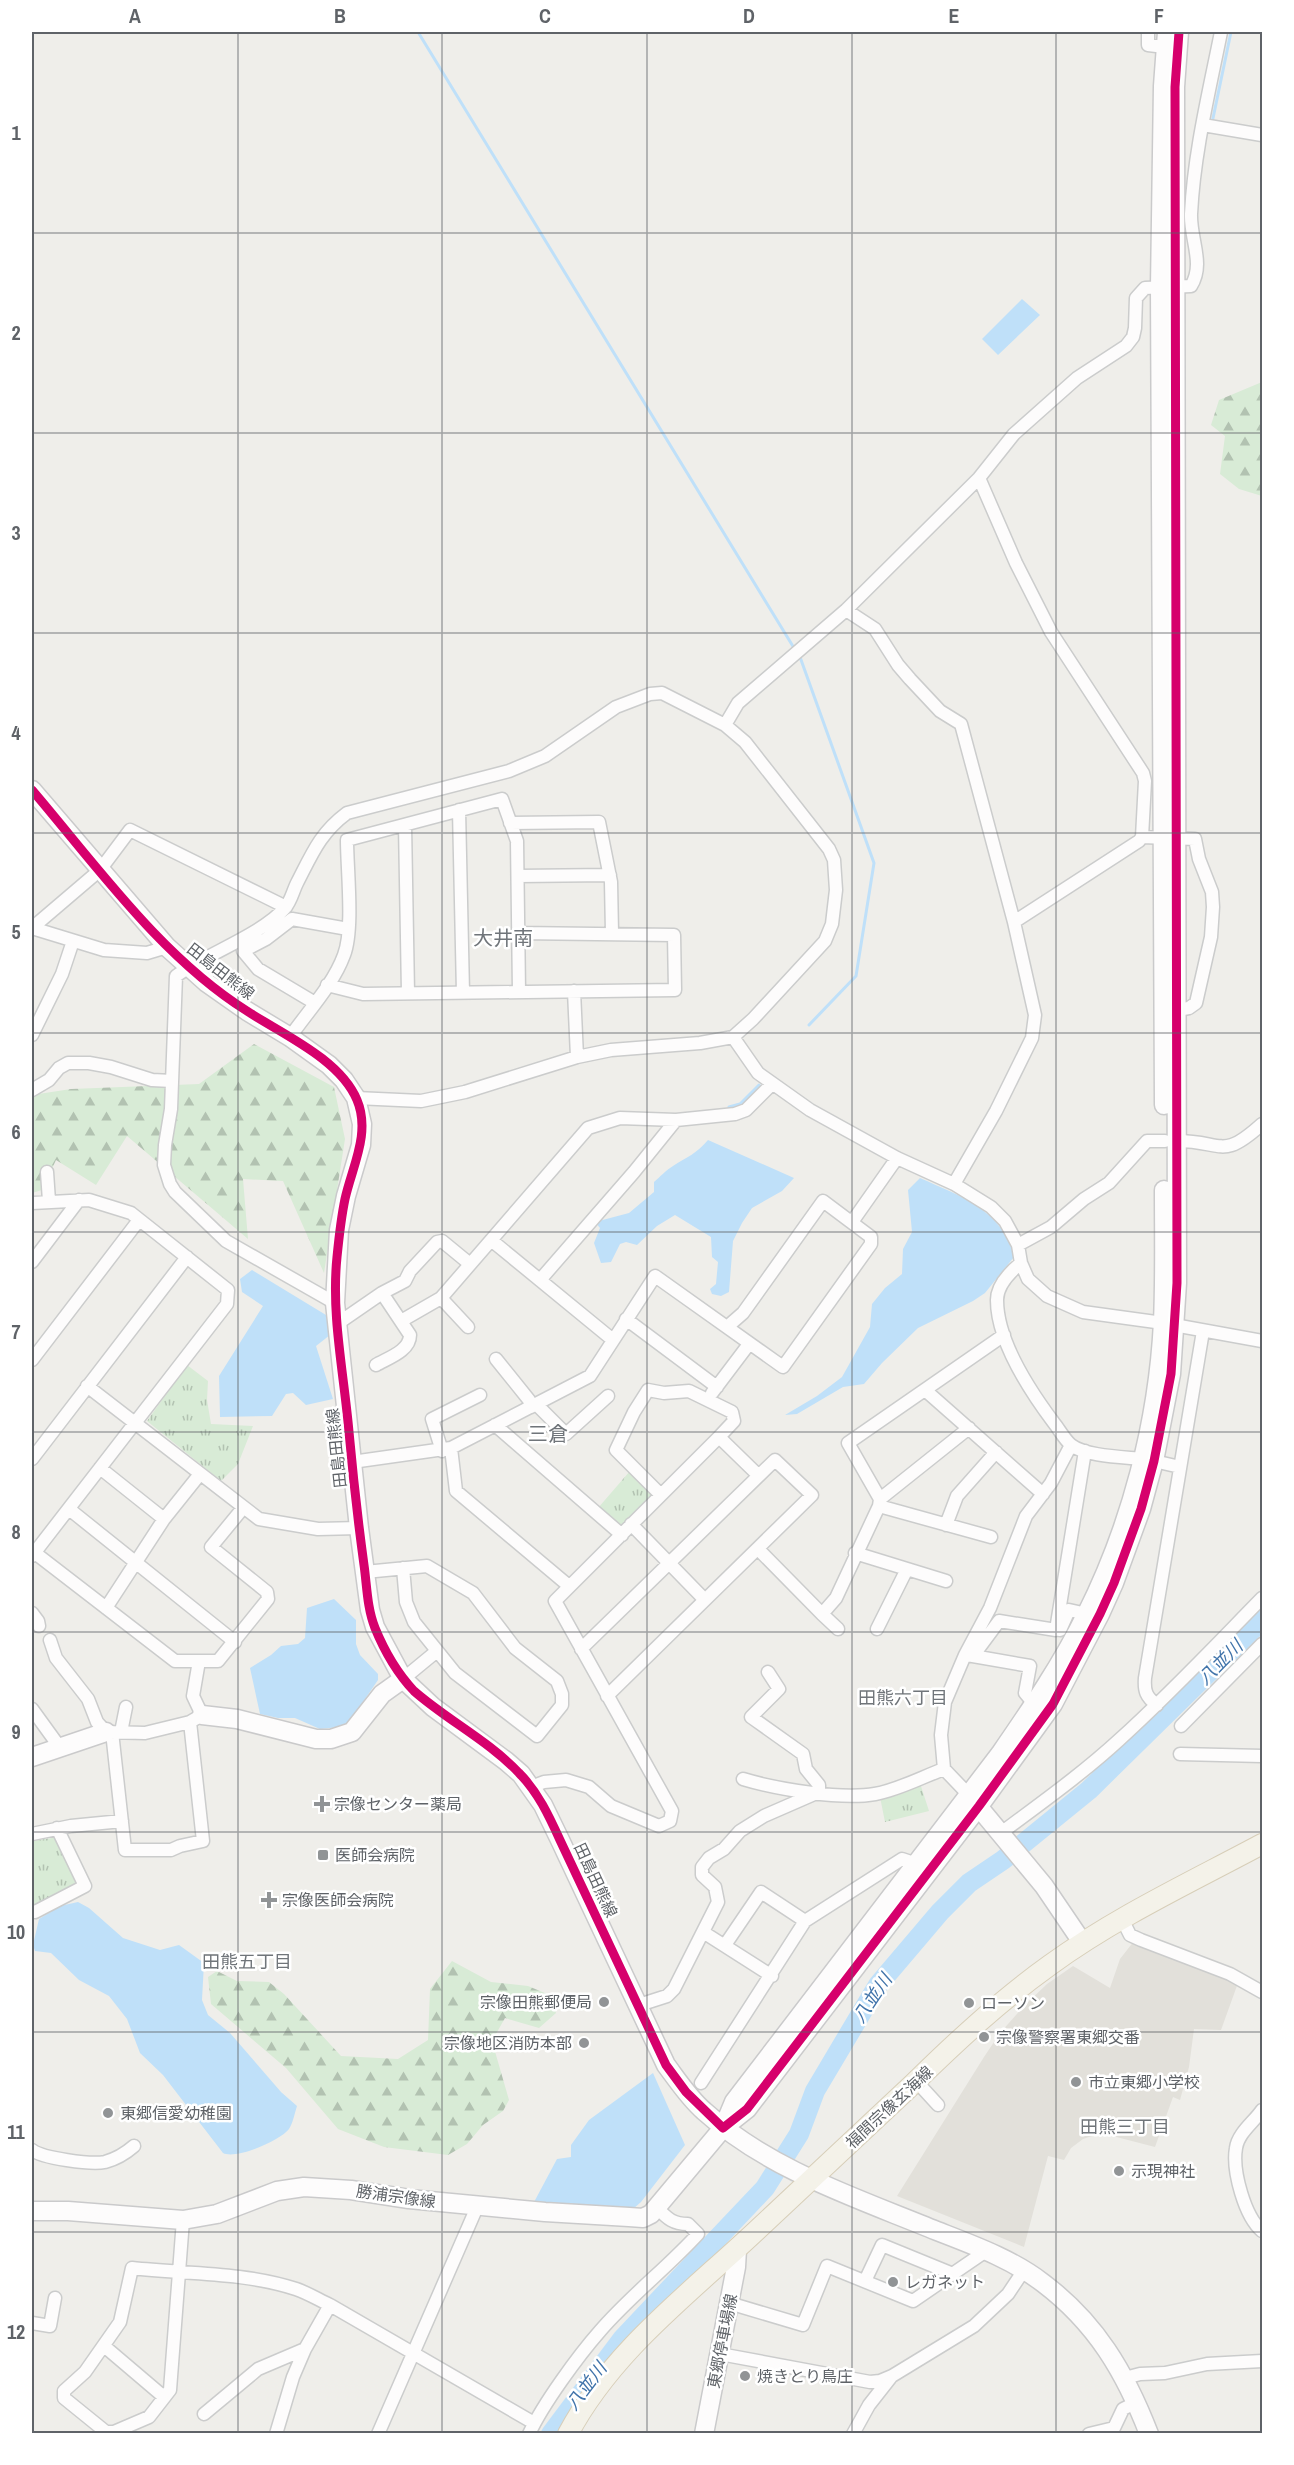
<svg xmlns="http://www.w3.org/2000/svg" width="1294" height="2465" viewBox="0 0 1294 2465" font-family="'Archivo Narrow','Noto Sans JP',sans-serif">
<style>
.education{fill:#e2e0da}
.forest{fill:url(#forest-firs)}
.park{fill:url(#park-tufts)}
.water{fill:#bfe0f9}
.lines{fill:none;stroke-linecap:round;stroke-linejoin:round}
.stream{stroke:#bfe0f9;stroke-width:3}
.river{stroke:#bfe0f9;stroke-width:20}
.street-casing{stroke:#cbcccc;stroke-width:15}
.secondary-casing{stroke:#cacacb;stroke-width:21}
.primary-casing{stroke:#d7ceb8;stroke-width:22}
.street{stroke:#fdfcfc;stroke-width:12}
.secondary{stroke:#fdfcfc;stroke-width:18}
.primary{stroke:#f4f2e9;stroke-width:20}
.cycleway-casing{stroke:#fff;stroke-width:13}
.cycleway{stroke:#d6006c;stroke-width:9}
.grid{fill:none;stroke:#5f6368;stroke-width:1.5;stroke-opacity:0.55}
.poi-dot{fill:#919496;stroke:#fff;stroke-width:2}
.labels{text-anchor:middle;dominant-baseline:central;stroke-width:5;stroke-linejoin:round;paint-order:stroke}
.street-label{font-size:16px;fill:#5f6368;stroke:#fff}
.poi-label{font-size:16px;fill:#5f6368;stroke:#fff;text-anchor:start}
.water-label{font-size:18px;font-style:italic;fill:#4174aa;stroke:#fff}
.neighbourhood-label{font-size:18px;fill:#70757a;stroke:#fff}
.quarter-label{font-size:20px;fill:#70757a;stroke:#fff}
.neatline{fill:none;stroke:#5f6368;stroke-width:2}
.grid-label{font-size:20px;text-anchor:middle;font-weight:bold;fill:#5f6368}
</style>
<defs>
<pattern id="forest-firs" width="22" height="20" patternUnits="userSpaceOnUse" patternTransform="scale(1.5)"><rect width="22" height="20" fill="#d8ebd6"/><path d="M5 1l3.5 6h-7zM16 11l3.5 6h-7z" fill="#b2c2b1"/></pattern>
<pattern id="park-tufts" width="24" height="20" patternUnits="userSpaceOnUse" patternTransform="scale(1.5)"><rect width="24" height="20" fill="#d8ebd6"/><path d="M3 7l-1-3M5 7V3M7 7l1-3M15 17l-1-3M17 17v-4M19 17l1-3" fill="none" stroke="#b2c2b1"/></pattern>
</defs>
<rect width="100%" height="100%" fill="#efeeea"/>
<path class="education" d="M1134 1941 1238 1983 1221 2030 1194 2029 1189 2067 1180 2100 1173 2097 1155 2147 1101 2133 1083 2139 1071 2148 1064 2160 1048 2156 1024 2247 897 2196 984 2057 1000 2033 1024 2006 1047 1984 1073 1966 1110 1988 1120 1959Z"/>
<path class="forest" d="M1262 382V496L1239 489 1220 474 1225 436 1211 425 1219 400Z
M254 1044 334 1087 345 1139 324 1273 283 1181 243 1179 248 1239 127 1136 96 1185 56 1160 42 1190 32 1193V1095L71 1089 199 1084Z
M452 1961 491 1982 528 1986 552 1996 556 2013 539 2028 505 2018 492 2041 509 2100 503 2111 483 2125 467 2144 448 2155 384 2147 338 2129 286 2068 211 2004 208 1977 217 1971 237 1981 269 1982 284 1994 341 2056 398 2059 428 2040 430 1989Z"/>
<path class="park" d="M187 1365 208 1381 207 1400 211 1424 253 1426 238 1464 221 1481 147 1421Z
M630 1471 652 1493 653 1498 622 1527 598 1508Z
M920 1783 929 1811 885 1822 880 1797Z
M58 1837 79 1883 32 1906V1841Z"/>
<path class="water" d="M1022 299 1040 315 998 355 982 339Z
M708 1140 794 1178 782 1191 752 1208 742 1223 733 1241 729 1292 721 1296 712 1294 710 1289 716 1284 718 1262 712 1257 711 1237 675 1215 657 1226 637 1245 626 1242 620 1244 611 1262 601 1263 594 1243 600 1228 595 1222 629 1213 654 1192V1182C660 1177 666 1170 673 1166 687 1157 696 1154 708 1140Z
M920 1178C960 1196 1003 1210 1014 1257L985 1293 973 1301 918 1328 882 1363 864 1384 843 1387 797 1414 785 1415 817 1396 842 1377 870 1327 872 1304 885 1288 902 1274 903 1249 912 1232 908 1190Z
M252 1270 326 1315 330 1335 316 1346 333 1399 306 1405 293 1393 286 1394 272 1416 220 1417 219 1376 263 1306 242 1292 240 1279Z
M334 1599 356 1620V1644L360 1655 378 1674V1680L350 1721 340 1727 320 1729 295 1718H278L260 1714 250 1668 271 1655 281 1646 298 1644 305 1638 307 1608Z
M78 1902 89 1908 123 1938 160 1950 179 1945 204 1963 202 2000 208 2015 230 2033 281 2092 297 2106C295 2112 293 2123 289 2129 281 2140 236 2160 223 2153L163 2075 140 2053 127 2019 109 1996 79 1980 51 1953 35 1951 33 1945 39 1919 60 1906Z
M653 2073 685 2145 641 2202 633 2209 533 2204 557 2159 571 2157V2145L589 2120Z"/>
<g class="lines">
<path class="stream" d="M418 32 794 648
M1212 123 1231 32
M800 657 874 863 856 976 809 1025
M729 1107 740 1104 759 1085"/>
<path class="river" d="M551 2434 623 2338 765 2188 799 2134 815 2091 878 1985 940 1912 969 1883 1003 1860 1089 1790 1262 1620"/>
<g class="street-casing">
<path id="street" d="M1148 32V45L1165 47
M1203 125 1262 135
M979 478 1016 563 1051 632 1143 773 1145 781 1142 837 1139 841 1014 922
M846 610 875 629 898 665 910 679 940 711 961 724 1014 922 1035 1015 1032 1038 996 1111 954 1184
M725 725 738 703 846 610 979 478 1014 434 1077 378 1126 346 1133 337 1135 328 1136 298 1145 288 1191 286C1205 264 1190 239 1191 214 1194 153 1209 92 1221 32
M459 810 463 993
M510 823 599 822 611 882 612 933
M405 825 408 993
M1142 837 1195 839 1199 859 1212 892 1213 907 1211 937 1196 1003 1189 1008 1177 1010
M518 876 610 875
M32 928 100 870 130 830 286 907
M32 928 104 950 147 953 167 947
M327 985 363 994 675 990 674 935 519 933
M574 991 577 1057
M315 1003 258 969 243 951 266 939 292 919 348 929
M32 1035 62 974 73 941
M290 1037C308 1011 333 985 344 955 354 929 347 870 347 840L502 799 517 841 519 992
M733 1037 758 1073 810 1110 897 1158 954 1184 991 1207 1005 1221 1018 1245 1021 1263 1028 1279 1047 1296 1083 1312 1163 1323 1262 1341
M32 1090 49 1080 59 1068 68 1063H89L111 1067 152 1080 172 1081
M1177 1141C1224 1141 1221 1161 1262 1124
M47 1172 49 1201
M32 1203 89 1200 131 1213 228 1290 227 1304 32 1556
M852 1222 897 1158
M491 1240 613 1340
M1018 1245 1051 1227 1084 1199 1109 1183 1147 1141H1165
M32 1262 79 1200
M1021 1263C1010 1272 997 1285 997 1300 997 1342 1030 1391 1054 1423 1059 1429 1064 1439 1071 1445 1085 1456 1123 1457 1142 1459
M540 1280 634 1172 676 1120
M441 1298 468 1327
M335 1303 226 1241 175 1192 170 1184 164 1165 165 1145 171 1109 176 976C208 953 261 935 285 908 291 901 293 891 297 883 312 854 320 833 347 813L509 771 545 756 616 707 650 694 662 693 725 725 745 742 829 849 834 860 836 890 832 924 825 941 753 1019 733 1037 700 1043 611 1050 577 1057 465 1092 421 1101 356 1098
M626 1319 717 1387
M401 1321 441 1298 588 1128 620 1118 676 1120 735 1114 746 1110 772 1084
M337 1324 382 1293 405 1281 410 1271 437 1242 442 1241 470 1264
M496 1359 529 1400 531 1407
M32 1360 139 1220
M376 1365C388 1358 410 1351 410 1335L382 1293
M87 1386 259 1519 318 1529 359 1528
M925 1390 1043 1494
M712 1393 749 1344
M536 1404 566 1434 608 1396
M495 1425 622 1535
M719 1437 758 1475
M451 1448 456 1491 569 1586
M442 1451 432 1419 480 1395
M32 1459 187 1257
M1154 1461 1180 1467
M352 1462 451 1448 590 1376 655 1276 783 1367 871 1244V1237L823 1201 743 1313 727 1327
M100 1468 164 1519
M880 1499 969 1428
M879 1506 991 1537
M69 1509 235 1642
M631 1524 705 1600
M946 1525 957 1496 996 1452
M758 1549 822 1614 836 1598 879 1506 880 1499 848 1443 1004 1335
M35 1553 175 1661H218L268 1599 267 1592 211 1547 243 1508
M855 1553 946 1581
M365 1572 427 1566 473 1593 515 1648 557 1681 562 1694V1705L537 1736 455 1673 414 1622 406 1602 403 1568
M106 1608 164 1519 200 1474
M32 1613 38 1621 39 1626
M822 1614 838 1629
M877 1629 907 1569
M1060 1630 1069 1610 1087 1614
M50 1640 56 1658 88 1699 97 1722 106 1732 145 1733 190 1722 202 1715 193 1696 199 1661
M581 1649 775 1460 812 1495 607 1696
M967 1655 1030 1666 1025 1693 1035 1705
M973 1656 999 1621 1056 1630 1085 1451
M768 1672 779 1689 751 1717 803 1754 806 1769 819 1785V1792
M403 1679 437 1651
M1157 1705C1146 1697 1144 1691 1145 1678L1203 1331
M32 1709 61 1749
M1181 1726 1262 1644
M112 1732 125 1850H171L180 1846 203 1841 190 1722
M121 1732 126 1707
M1180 1754 1262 1756
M743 1779C776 1789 841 1800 875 1794 898 1790 922 1777 944 1769
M531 1787 544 1782 566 1780 589 1787 611 1806 659 1826 670 1821 672 1811 555 1601 719 1437 734 1421 732 1412 689 1391 664 1393 648 1390 634 1412 616 1450 660 1494
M968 1794 944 1769 941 1735 945 1702 965 1655 990 1608 1026 1516 1051 1483 1071 1445
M1001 1833C1041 1803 1082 1774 1119 1740 1169 1695 1215 1646 1262 1598
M32 1834 71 1826 122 1821
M32 1911 35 1912 85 1886 57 1828
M1122 1919 1130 1935 1141 1940 1230 1974 1262 1992
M703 1932 772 1976
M725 1945 761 1892 805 1921
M639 2005 667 1996 674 1989 718 1902 715 1887 702 1875V1867L709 1858 724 1849 740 1831 764 1816 819 1792
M916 2081 938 2105
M701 2083 805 1921 902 1859 917 1864
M1262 2110C1254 2122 1238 2133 1236 2148 1232 2171 1245 2217 1262 2231
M32 2150C42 2158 91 2165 105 2162 116 2159 126 2153 134 2146
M183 2220 170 2390 149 2417 114 2432H106L64 2398V2391L85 2372 120 2322 132 2268C187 2274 243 2272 296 2289 308 2293 319 2300 330 2305L534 2423
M865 2281 882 2245 953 2274
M729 2303 803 2325 827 2266 913 2301 986 2251
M32 2323 50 2326 55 2298
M104 2346 164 2397
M720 2354 870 2382 880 2381 892 2376 974 2326 1008 2294 1024 2270
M1125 2378 1140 2374 1165 2373 1207 2364 1262 2361
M204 2414 258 2369 305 2349
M276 2434 293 2377 305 2349 330 2305
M378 2434 477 2207
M529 2434C543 2404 578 2356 600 2331 630 2296 667 2268 698 2234L688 2224C673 2224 668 2219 657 2208
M853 2434 869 2405 891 2377
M1089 2434 1114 2428 1123 2409 1137 2402"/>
</g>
<g class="secondary-casing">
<path id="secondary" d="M32 790 167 947 207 983 247 1011 290 1037 329 1065 344 1080 356 1098 362 1124 361 1145 346 1196 339 1230 335 1303 359 1528 370 1610 375 1627 403 1679 433 1707 506 1761 521 1774 543 1805 560 1840 666 2065C678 2081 689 2098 704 2111 769 2170 857 2198 937 2231 973 2245 1012 2259 1043 2283 1096 2323 1125 2372 1149 2434
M1164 1105 1160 287 1163 86 1167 32
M202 1715 237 1719 316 1739H331L352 1732 382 1694 403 1679
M32 1757 106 1732
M972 1799 1044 1886 1082 1942
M724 2126 734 2102 1000 1754C1031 1709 1062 1664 1086 1615 1131 1526 1158 1422 1163 1322 1165 1278 1164 1234 1164 1190
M32 2211H68L183 2220 217 2214 277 2191 304 2187 351 2190 409 2199 545 2212 629 2217 643 2218 651 2214 723 2128 747 2109 979 1806 1053 1704 1100 1614 1114 1583 1141 1509 1154 1461 1171 1374 1177 1283C1177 884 1176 485 1175 87L1179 32
M704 2434 736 2267 737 2249"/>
</g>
<g class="primary-casing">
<path id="primary" d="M568 2434C612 2351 689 2294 756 2231 809 2182 861 2132 914 2083 957 2041 1001 2000 1050 1965 1116 1917 1191 1882 1262 1844"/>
</g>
<use href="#street" class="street"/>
<use href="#secondary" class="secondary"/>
<use href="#primary" class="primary"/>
<g class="cycleway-casing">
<path id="cycleway" d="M32 790C96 865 162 958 247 1011 282 1034 340 1059 357 1100 371 1133 352 1167 345 1199 341 1218 339 1237 337 1257 331 1315 344 1374 349 1432 353 1476 358 1521 364 1565 367 1586 367 1608 375 1628 384 1650 397 1673 414 1691 447 1720 489 1741 519 1773 538 1792 549 1816 560 1840L666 2065 686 2092 723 2128 747 2109 979 1806 1053 1704 1100 1614 1114 1583 1141 1509 1154 1461 1171 1374 1177 1283 1175 87 1179 32"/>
</g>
<use href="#cycleway" class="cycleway"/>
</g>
<path class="grid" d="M238 32V2434M442 32V2434M647 32V2434M852 32V2434M1056 32V2434M32 233H1262M32 433H1262M32 633H1262M32 833H1262M32 1033H1262M32 1232H1262M32 1432H1262M32 1632H1262M32 1832H1262M32 2032H1262M32 2232H1262"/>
<g class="poi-dot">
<path d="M319 1795h6v6h6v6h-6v6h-6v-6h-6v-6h6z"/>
<rect x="317" y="1849" width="12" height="12" rx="3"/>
<path d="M266 1891h6v6h6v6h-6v6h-6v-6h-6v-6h6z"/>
<circle cx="604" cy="2002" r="6"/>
<circle cx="969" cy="2003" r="6"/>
<circle cx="984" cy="2037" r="6"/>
<circle cx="584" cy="2043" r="6"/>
<circle cx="1076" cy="2082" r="6"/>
<circle cx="108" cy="2113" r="6"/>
<circle cx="1119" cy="2171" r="6"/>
<circle cx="893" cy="2282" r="6"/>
<circle cx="745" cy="2376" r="6"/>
</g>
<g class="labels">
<g class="street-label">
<text transform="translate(221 971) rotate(38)">田島田熊線</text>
<text transform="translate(336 1448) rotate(-96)">田島田熊線</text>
<text transform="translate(596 1880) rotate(65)">田島田熊線</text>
<text transform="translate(889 2107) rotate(-43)">福間宗像玄海線</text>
<text transform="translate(396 2196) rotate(8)">勝浦宗像線</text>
<text transform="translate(722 2341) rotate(-79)">東郷停車場線</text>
</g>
<g class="poi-label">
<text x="334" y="1804">宗像センター薬局</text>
<text x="335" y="1855">医師会病院</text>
<text x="282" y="1900">宗像医師会病院</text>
<text x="592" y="2002" text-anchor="end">宗像田熊郵便局</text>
<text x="981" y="2003">ローソン</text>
<text x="996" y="2037">宗像警察署東郷交番</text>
<text x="572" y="2043" text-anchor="end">宗像地区消防本部</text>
<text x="1088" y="2082">市立東郷小学校</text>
<text x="120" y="2113">東郷信愛幼稚園</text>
<text x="1131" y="2171">示現神社</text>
<text x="905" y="2282">レガネット</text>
<text x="757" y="2376">焼きとり鳥庄</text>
</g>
<g class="water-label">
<text transform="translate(1220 1662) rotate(-45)">八並川</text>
<text transform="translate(872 1998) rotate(-56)">八並川</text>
<text transform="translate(586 2386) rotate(-53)">八並川</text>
</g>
<g class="neighbourhood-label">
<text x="903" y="1697">田熊六丁目</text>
<text x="247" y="1961">田熊五丁目</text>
<text x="1125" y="2126">田熊三丁目</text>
</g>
<g class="quarter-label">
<text x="503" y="937">大井南</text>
<text x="548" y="1433">三倉</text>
</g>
</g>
<rect width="1294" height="2465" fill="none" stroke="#ffffff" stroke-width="66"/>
<rect x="33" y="33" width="1228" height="2399" class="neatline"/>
<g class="grid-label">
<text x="135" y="23">A</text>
<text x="340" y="23">B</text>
<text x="545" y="23">C</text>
<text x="749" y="23">D</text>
<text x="954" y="23">E</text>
<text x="1159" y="23">F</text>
<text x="16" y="140">1</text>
<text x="16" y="340">2</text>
<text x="16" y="540">3</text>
<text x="16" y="740">4</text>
<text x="16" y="939">5</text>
<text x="16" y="1139">6</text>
<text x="16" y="1339">7</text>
<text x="16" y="1539">8</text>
<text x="16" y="1739">9</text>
<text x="16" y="1939">10</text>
<text x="16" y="2139">11</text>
<text x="16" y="2339">12</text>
</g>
</svg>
